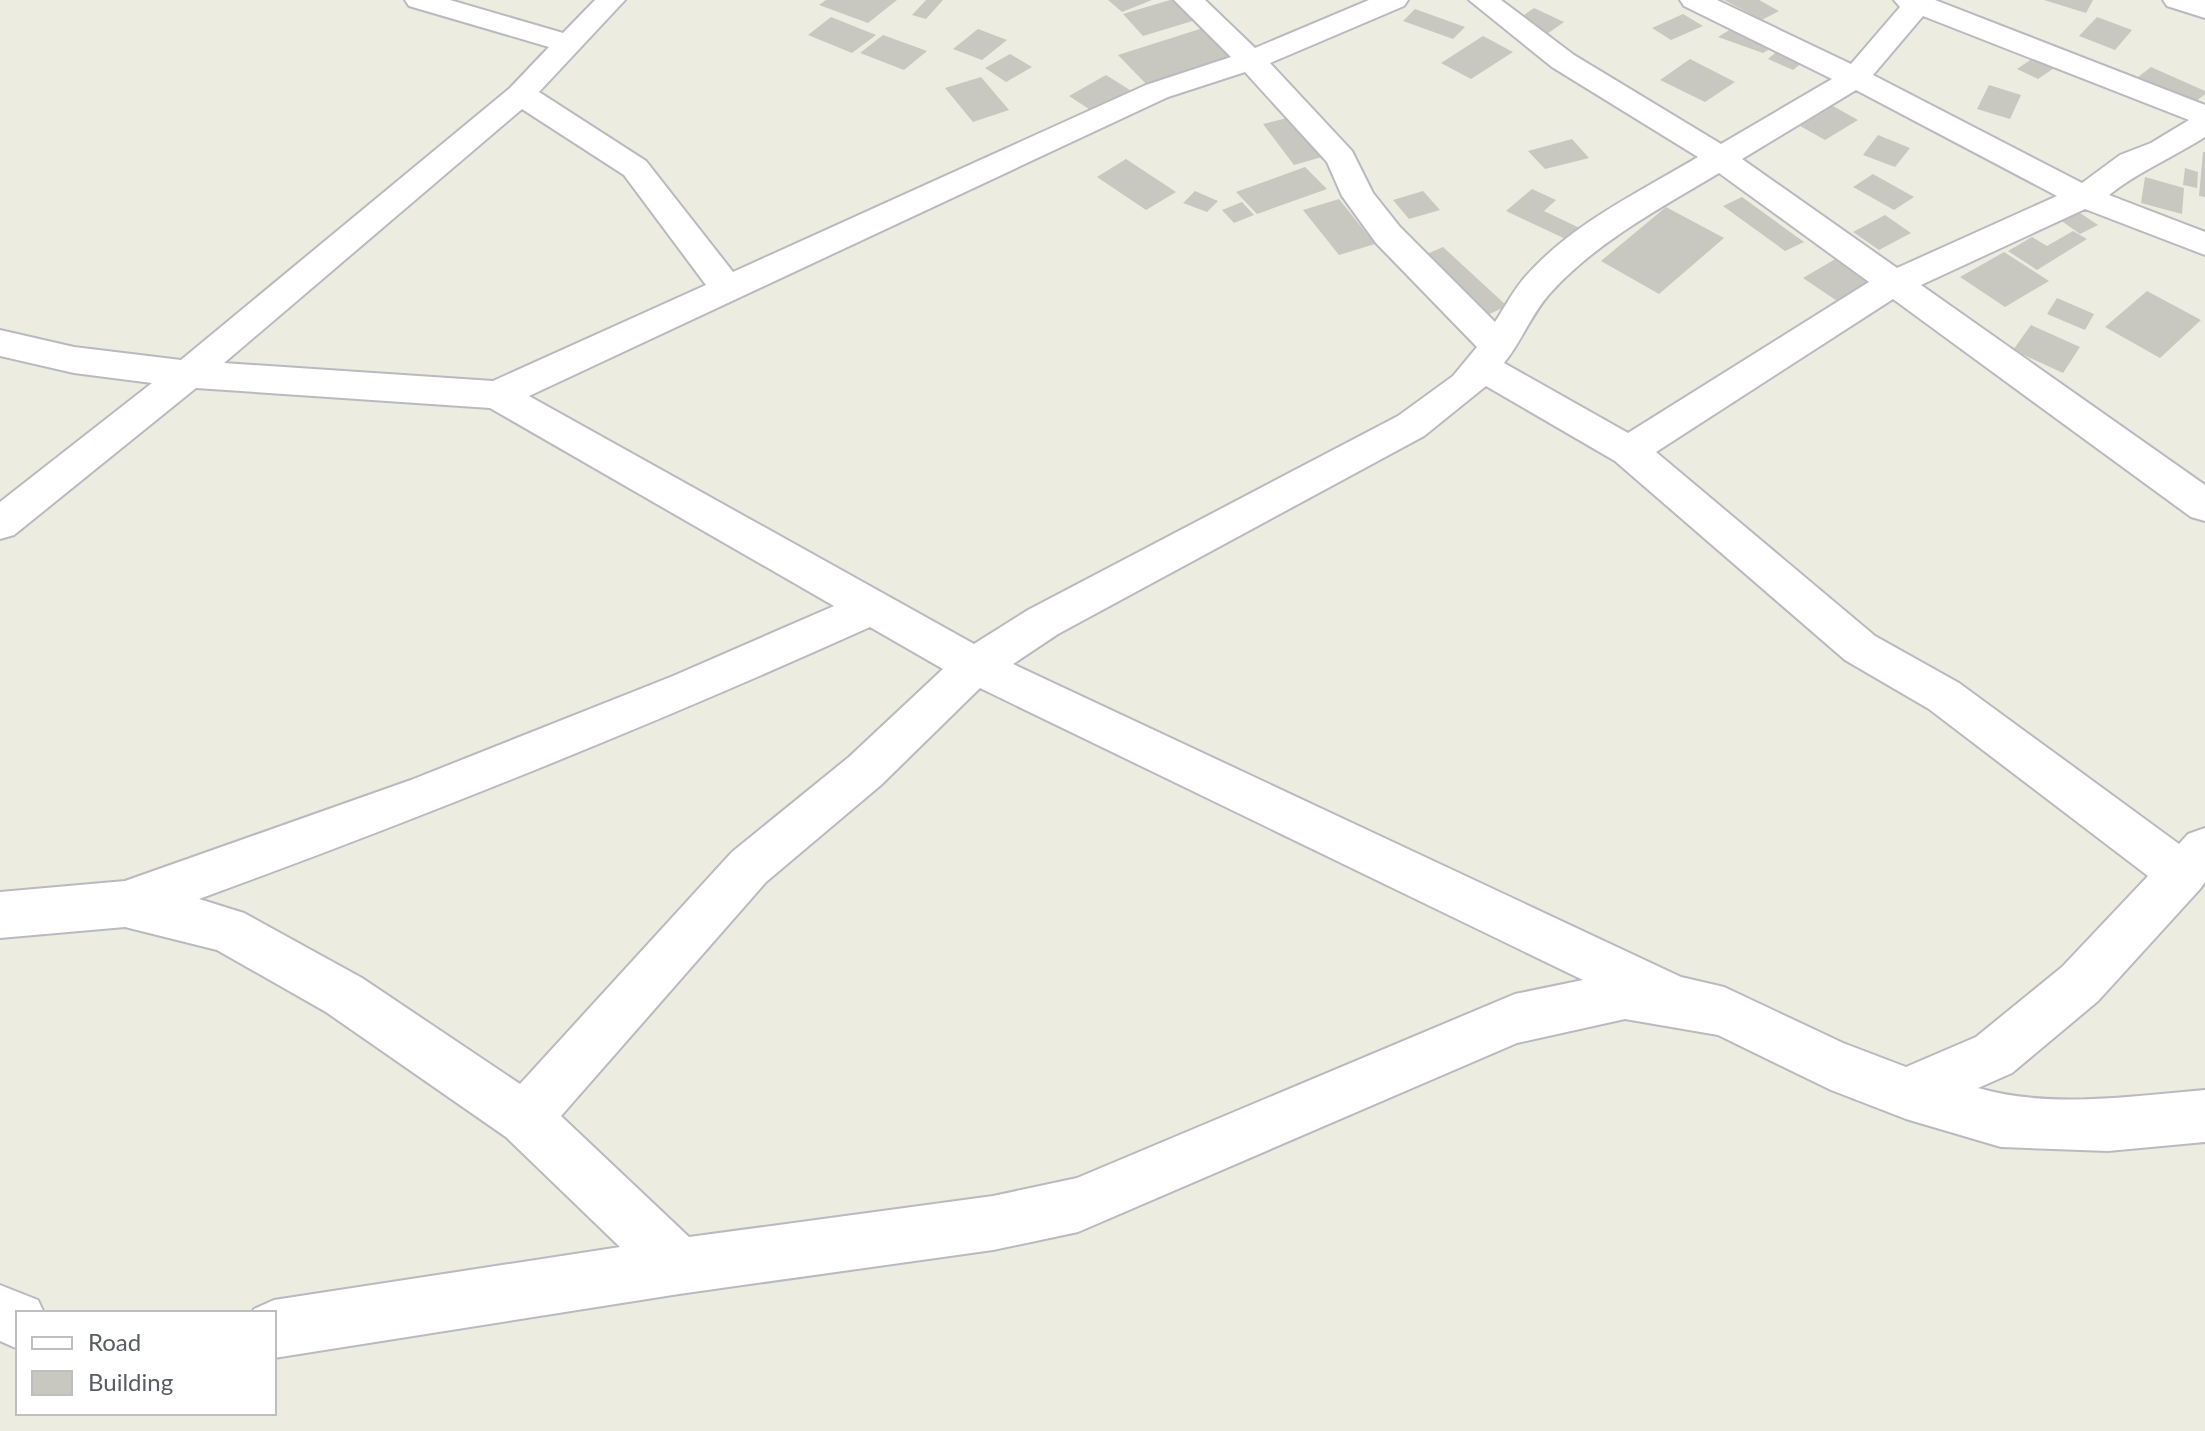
<svg xmlns="http://www.w3.org/2000/svg" width="2205" height="1431" viewBox="0 0 2205 1431" font-family="Lato,sans-serif">
<style>
.building{fill:#c9c8c0}
.lines{fill:none;stroke-linecap:round;stroke-linejoin:round}
.minor-casing{stroke:#b8bac0;stroke-width:4}
.minor{fill:#fff;fill-rule:evenodd}
</style>
<rect width="100%" height="100%" fill="#ecece0"/>
<path class="building" d="M826 0H897L868 23 819 5Z
M926 0H943L926 19 912 15Z
M1108 0H1152L1122 12Z
M1170 0H1181L1199 19 1143 36 1123 14Z
M1724 0H1759L1779 11 1762 20Z
M2044 0H2093L2086 13Z
M1534 8 1564 22 1547 34 1517 20Z
M1415 9 1465 27 1453 39 1403 21Z
M1683 14 1703 26 1671 40 1652 28Z
M831 17 876 35 852 53 808 35Z
M2097 17 2132 30 2115 50 2079 36Z
M1739 24 1778 44 1763 53 1718 37Z
M1203 28 1234 58 1149 87 1118 55Z
M978 29 1007 40 982 60 953 49Z
M883 35 927 51 904 70 860 53Z
M1483 36 1513 52 1471 79 1441 63Z
M1782 47 1808 58 1793 70 1768 59Z
M1010 54 1032 67 1006 82 985 68Z
M2039 54 2060 64 2038 79 2017 69Z
M1690 59 1735 82 1705 102 1660 80Z
M2151 67 2205 91V94L2194 103 2138 77Z
M1106 75 1130 90 1092 111 1069 96Z
M981 77 1009 110 973 122 945 88Z
M1989 85 2021 95 2010 119 1977 109Z
M1833 106 1858 120 1825 140 1800 126Z
M1291 117 1322 157 1294 165 1263 124Z
M1878 135 1910 148 1895 167 1863 155Z
M1572 139 1589 158 1545 169 1528 151Z
M2203 152H2205V197L2199 196Z
M1126 159 1176 192 1146 210 1097 177Z
M1305 167 1327 189 1257 214 1236 192Z
M2185 168 2198 172 2197 188 2183 185Z
M1873 174 1914 197 1894 210 1853 187Z
M2145 177 2184 188 2182 214 2141 203Z
M1532 189 1556 200 1544 211 1584 230 1572 242 1506 211Z
M1195 191 1218 201 1207 212 1183 203Z
M1423 191 1440 210 1409 219 1393 200Z
M1742 197 1804 242 1785 251 1723 206Z
M1339 199 1375 244 1339 255 1303 210Z
M1242 202 1254 215 1234 223 1222 210Z
M1666 207 1724 238 1659 294 1601 261Z
M2074 209 2098 225 2080 234 2056 217Z
M1885 215 1911 233 1879 250 1853 232Z
M2073 231 2087 239 2037 270 2008 251 2032 237 2047 246Z
M1443 247 1507 306 1483 317 1420 257Z
M2004 252 2049 281 2005 307 1960 277Z
M1837 258 1876 285 1843 305 1803 278Z
M2147 291 2201 320 2160 358 2105 327Z
M2057 298 2094 314 2085 330 2047 314Z
M2031 325 2080 347 2063 373 2013 350Z"/>
<g class="lines">
<g class="minor-casing">
<path id="minor" d="M405 0H450L563 33 595 0H625L539 92 646 161 733 272 1146 85 1231 57 1174 0H1205L1255 48 1369 0H1408L1404 6 1270 63 1352 151 1373 193 1400 227 1495 322C1505 307 1514 289 1526 276 1572 224 1639 192 1698 157L1552 67 1469 0H1501L1574 55 1721 144 1832 79 1684 6 1680 0H1717L1851 64 1900 7 1894 0H1935L2205 105V137C2172 158 2139 171 2109 195L2205 232V255L2085 209 1921 285 2205 485V521L2191 517 1893 299 1656 452 1875 636 1959 683 2179 844 2188 834 2205 828V882L2200 889 2098 1001 2012 1073 1978 1088C2050 1109 2132 1096 2205 1090V1142L2108 1151 2001 1147 1906 1119 1831 1090 1718 1035 1625 1019 1517 1043 1078 1232 993 1250 679 1294 274 1358V1313H252L254 1309 274 1300 620 1247 506 1137 326 1012 217 950 125 927 0 938V892L125 881 411 780 673 676 834 606 490 408 196 388 14 535 0 539V502L152 383 74 373 0 356V330L74 347 181 360 510 88 549 47 409 6ZM1923 16 2189 120 2151 143 2120 155 2082 183 1873 75ZM1245 72 1327 162 1342 196 1376 243 1477 347 1453 376 1398 416 1028 610 974 644 529 396 1168 97ZM1856 90 2057 196 1897 268 1742 159ZM522 109 624 175 706 285 493 381 224 363ZM1719 173 1869 282 1628 433 1504 363C1522 341 1532 312 1552 291 1599 240 1661 208 1719 173ZM1486 386 1615 461 1845 660 1929 709 2148 876 2062 967 1976 1037 1906 1067 1843 1043 1724 987 1681 977 1013 664 1058 634 1424 436ZM870 627 943 669 849 757 732 852 520 1084 362 978 244 913 199 899C426 816 650 726 870 627ZM980 688 1583 980 1515 994 1077 1178 993 1196 689 1237 561 1116 766 882 881 785Z
M2163 0H2205V18L2167 6Z
M0 1285 38 1300 44 1313H18V1349L0 1341Z"/>
</g>
<use href="#minor" class="minor"/>
</g>
<rect x="16" y="1311" width="260" height="104" fill="#ffffff" stroke="#bdbec0" stroke-width="2"/>
<rect x="32" y="1337" width="40" height="12" fill="#ffffff" stroke="#bdbec0" stroke-width="2"/>
<text x="88" y="1351" font-size="24" fill="#595c62">Road</text>
<rect x="32" y="1371" width="40" height="24" fill="#c9c8c0" stroke="#bdbec0" stroke-width="2"/>
<text x="88" y="1391" font-size="24" fill="#595c62">Building</text>
</svg>
